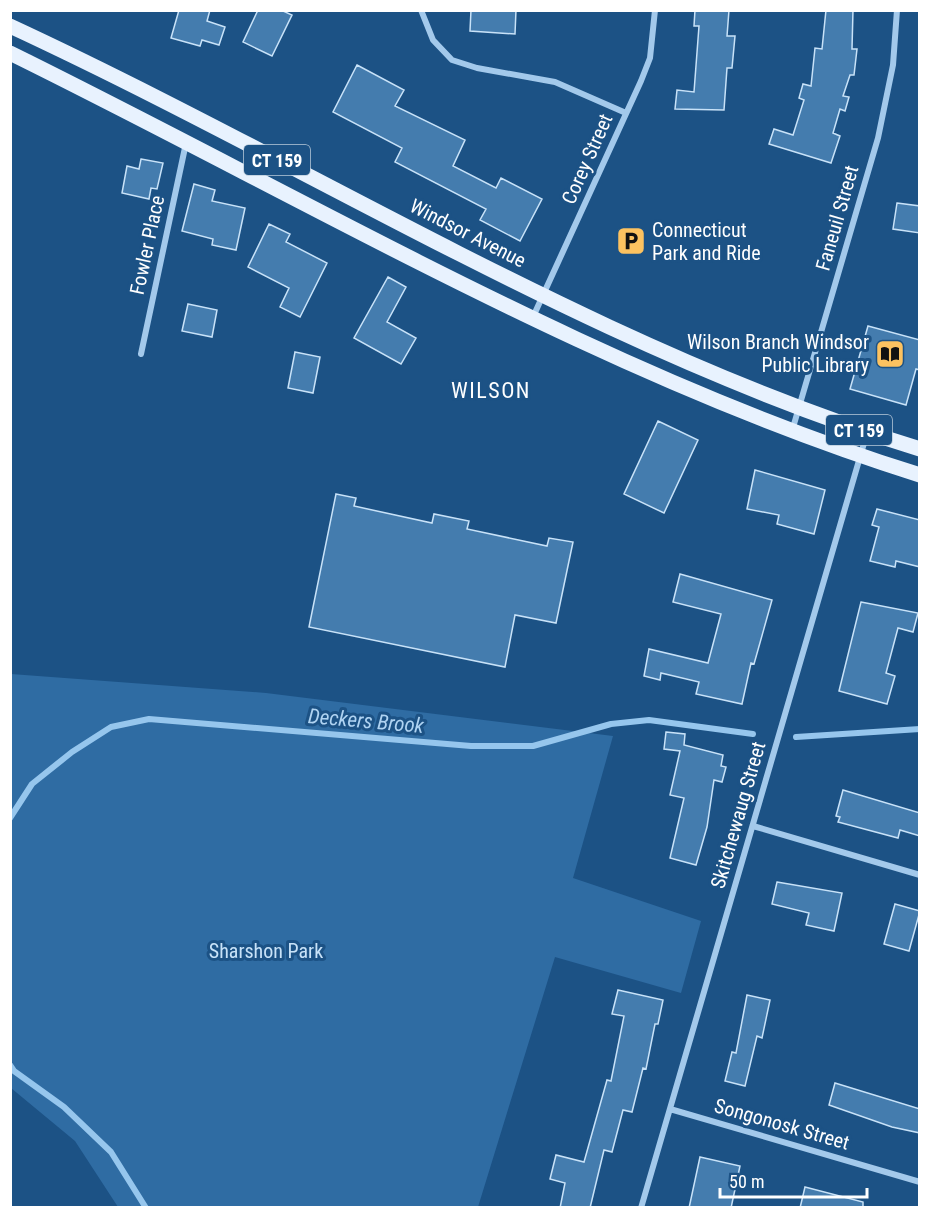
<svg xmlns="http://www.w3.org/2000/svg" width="930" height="1218" viewBox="0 0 930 1218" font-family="'Roboto Condensed',sans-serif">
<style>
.green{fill:#2f6ca3}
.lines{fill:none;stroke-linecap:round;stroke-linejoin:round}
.stream{stroke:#96c6ed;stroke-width:6}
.building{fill:#447cae;stroke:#c8e2f8;stroke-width:1.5}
.street{stroke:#a3c9eb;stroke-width:6}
.primary{stroke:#e8f2fe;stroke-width:15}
.labels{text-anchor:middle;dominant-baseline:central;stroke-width:6;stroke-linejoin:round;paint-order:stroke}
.shield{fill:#1c5285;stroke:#bbcbda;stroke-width:1.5}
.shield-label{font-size:18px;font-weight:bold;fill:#fff}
.street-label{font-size:20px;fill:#fff;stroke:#1c5285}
.poi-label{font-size:20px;fill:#fff;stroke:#1c5285;text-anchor:start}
.park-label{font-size:20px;fill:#c8e2f8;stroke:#1c5285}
.water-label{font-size:21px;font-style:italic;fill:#afd3f2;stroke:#1c5285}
.quarter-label{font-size:22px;letter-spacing:1.5px;fill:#fff;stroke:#1c5285}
</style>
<rect width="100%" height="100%" fill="#1c5285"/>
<path class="green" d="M11 674 266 693 613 736 573 878 701 921 681 993 555 957 478 1207H118L75 1141 11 1088Z"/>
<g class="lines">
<path class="stream" d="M796 737 920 729
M10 818 32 784 72 752 111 727 149 719 471 746H533L611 724 649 720 753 734
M10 1065 14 1071 64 1107 111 1152 146 1208"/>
</g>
<path class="building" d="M179 10H210L207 21 225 27 219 45 202 40 200 46 171 38Z
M258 10H281L292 15 272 56 243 42Z
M471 10H516L515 34 470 31Z
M695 10H729L727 36H735L732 68H727L724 110 675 109 677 90 694 92 699 26H694Z
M826 10H853L852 49H857L854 75H850L843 96 849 97 845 111 840 109 833 133 840 136 831 163 769 144 774 129 793 135 804 100 799 98 803 84 811 86 815 48 822 49Z
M357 65 404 90 395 106 465 140 453 166 496 188 501 178 542 199 520 241 480 220 486 209 395 162 402 148 333 112Z
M141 159 163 163 157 189 151 188 149 199 122 193 127 166 139 169Z
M194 184 215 190 212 201 245 208 236 250 212 245 213 239 182 231Z
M897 203 920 206V233L893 229Z
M269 224 290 234 286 242 327 263 300 317 280 307 289 288 248 267Z
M388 277 406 287 387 322 416 338 401 364 354 338Z
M188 304 217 310 212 337 182 331Z
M868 326 920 340V370L916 369 906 405 850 389Z
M295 352 320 357 313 393 288 388Z
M658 421 698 440 664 513 624 494Z
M755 470 825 490 814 534 777 524 779 515 747 509Z
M336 494 356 498 354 506 432 523 434 514 469 521 467 529 547 546 549 538 573 542 556 623 515 615 505 667 309 627Z
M877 509 920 520V567L896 561 895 567 870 561 879 527 872 525Z
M680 574 772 600 754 664 751 663 742 704 696 694 699 682 661 673 660 680 644 676 649 649 708 663 721 614 673 602Z
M861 602 918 613 913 632 898 628 886 673 895 676 887 704 839 691Z
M666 732 685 734 684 745 723 755 721 766 726 767 722 782 714 780 707 827 696 865 670 858 684 798 670 795 680 751 664 749Z
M843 790 920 813V836L900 830 898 838 838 822 840 817 836 816Z
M777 882 842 893 834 931 806 925 809 913 772 904Z
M895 904 920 911 909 951 884 944Z
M618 990 663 1000 658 1024H655L646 1069 643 1068 632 1112 623 1110 612 1152 604 1150 590 1208H560L565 1183 550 1179 556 1155 584 1162 607 1080 611 1081 624 1016 612 1014Z
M747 995 770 1000 762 1038 757 1036 745 1086 725 1081 732 1052 736 1053Z
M835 1083 920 1109V1133L892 1127 829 1105Z
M700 1157 740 1166 731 1208H689Z
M805 1187 863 1202V1208H800Z"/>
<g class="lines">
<path class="street" d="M421 10 433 40 452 60 477 68 555 82 626 113
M533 317 641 81 650 58 655 10
M141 354 186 143
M792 431 878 138 893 65 897 10
M753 826 920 875
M670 1109 920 1182
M641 1208 867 433"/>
<path class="primary" d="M10 26C312 166 600 351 920 449
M10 53C307 199 603 376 920 475"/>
</g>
<defs>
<g id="parking-square" transform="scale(1.5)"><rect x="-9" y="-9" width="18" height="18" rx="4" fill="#fcc260" stroke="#1c5285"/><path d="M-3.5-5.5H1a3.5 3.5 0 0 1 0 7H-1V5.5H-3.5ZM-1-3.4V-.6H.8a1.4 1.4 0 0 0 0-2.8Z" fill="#111"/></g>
<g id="library-square" transform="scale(1.5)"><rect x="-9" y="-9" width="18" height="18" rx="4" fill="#fcc260" stroke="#1c5285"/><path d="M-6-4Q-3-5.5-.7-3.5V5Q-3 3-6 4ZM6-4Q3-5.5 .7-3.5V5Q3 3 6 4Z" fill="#111"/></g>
</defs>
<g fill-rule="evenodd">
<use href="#parking-square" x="631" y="241"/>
<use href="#library-square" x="890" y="354"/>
</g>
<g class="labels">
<g class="shield">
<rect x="244" y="145" width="66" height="30" rx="4.5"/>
<rect x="826" y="415" width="66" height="30" rx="4.5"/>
</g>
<g class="shield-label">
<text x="277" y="160">CT 159</text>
<text x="859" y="430">CT 159</text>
</g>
<g class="street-label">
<text transform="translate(587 159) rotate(-66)">Corey Street</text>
<text transform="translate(837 218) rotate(-74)">Faneuil Street</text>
<text transform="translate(468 233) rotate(27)">Windsor Avenue</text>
<text transform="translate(147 245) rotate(-78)">Fowler Place</text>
<text transform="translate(738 815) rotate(-74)">Skitchewaug Street</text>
<text transform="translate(782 1124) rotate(16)">Songonosk Street</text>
</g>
<g class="poi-label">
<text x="652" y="230">Connecticut<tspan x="652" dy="23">Park and Ride</tspan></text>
<text x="869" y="342" text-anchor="end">Wilson Branch Windsor<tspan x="869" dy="23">Public Library</tspan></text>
</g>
<g class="park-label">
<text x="266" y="951">Sharshon Park</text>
</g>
<g class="water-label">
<text transform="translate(366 721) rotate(5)">Deckers Brook</text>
</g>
<g class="quarter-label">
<text x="491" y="390">WILSON</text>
</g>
</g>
<rect width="930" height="1218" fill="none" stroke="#ffffff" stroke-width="24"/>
<path d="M720 1188v9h147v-9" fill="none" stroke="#ffffff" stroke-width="3"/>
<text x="729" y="1188" font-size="18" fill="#ffffff" stroke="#1c5285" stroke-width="4.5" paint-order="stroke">50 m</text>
</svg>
